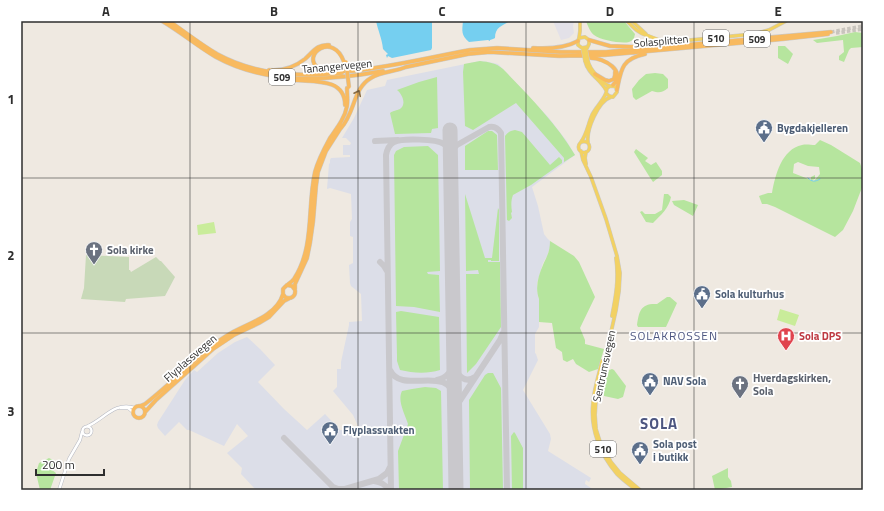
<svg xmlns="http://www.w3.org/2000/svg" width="884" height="511" viewBox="0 0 884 511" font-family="'Titillium Web',sans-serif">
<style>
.industrial{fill:#e3e1e8}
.airport{fill:#dcdee8}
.green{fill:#b6e59e;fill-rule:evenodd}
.cemetery{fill:#c8d9b8}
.pitch{fill:#c9ec9a}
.water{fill:#75cff0}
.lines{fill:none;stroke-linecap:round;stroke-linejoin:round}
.stream{stroke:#75cff0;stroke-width:1}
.taxiway{stroke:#c9c8cc;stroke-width:6}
.runway{stroke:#c9c8cc;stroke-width:15}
.trunk-tunnel{stroke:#c8c4bd;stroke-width:3.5;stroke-dasharray:3.5 2;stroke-linecap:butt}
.secondary-casing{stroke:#b4b7c1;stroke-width:3.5}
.primary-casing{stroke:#c9c9c9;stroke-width:4}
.trunk-casing{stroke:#c9c9c9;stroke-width:4.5}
.secondary{stroke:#fff;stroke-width:2.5}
.primary{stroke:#f2d163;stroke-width:3}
.trunk{stroke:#f8ba60;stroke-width:3.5}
.primary-bridge-casing{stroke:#c9c9c9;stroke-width:4;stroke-linecap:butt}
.trunk-bridge-casing{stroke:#c9c9c9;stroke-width:4.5;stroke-linecap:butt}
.primary-bridge{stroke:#f2d163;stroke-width:3}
.trunk-bridge{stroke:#f8ba60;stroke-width:3.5}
.oneway{stroke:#896d44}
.grid{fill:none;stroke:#2e2e2e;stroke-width:1;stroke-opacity:0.55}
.labels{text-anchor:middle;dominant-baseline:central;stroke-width:3.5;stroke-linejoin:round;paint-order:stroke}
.shield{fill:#fff;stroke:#6d6d6d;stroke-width:1}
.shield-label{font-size:10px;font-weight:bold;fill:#2e2e2e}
.street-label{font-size:11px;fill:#2e2e2e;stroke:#fff}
.service-label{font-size:11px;font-weight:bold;fill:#4e5e75;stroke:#fff;text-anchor:start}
.worship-label{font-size:11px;font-weight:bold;fill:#5b616d;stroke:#fff;text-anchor:start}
.health-label{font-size:11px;font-weight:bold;fill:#be3a42;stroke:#fff;text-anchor:start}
.neighbourhood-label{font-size:12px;letter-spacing:1px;fill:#4d5680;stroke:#fff}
.district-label{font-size:15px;font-weight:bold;letter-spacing:1px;fill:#4d5680;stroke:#fff}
.neatline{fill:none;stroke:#2e2e2e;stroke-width:1.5}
.grid-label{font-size:13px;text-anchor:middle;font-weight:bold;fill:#2e2e2e}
</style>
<rect width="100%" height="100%" fill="#efe9e1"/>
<path class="industrial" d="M553 21H574L573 26 574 33 569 38 561 40Z"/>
<path class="airport" d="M480 61 489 62 498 64 503 69 549 118 566 140 575 155 532 187 538 206 544 234 547 238 550 241V247L547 256 543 263 537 283 538 296 539 299V327L535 334V353L536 354 538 360 523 390 550 434 551 439 548 451 591 478 589 482 586 480 585 483V484L594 490H256L241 474 242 468 227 453 248 436 237 424 224 446 189 430H187L179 422 165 436 158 428 157 425 158 422 185 380 194 370 197 372 218 353 235 342 247 337 260 349 275 365 258 382 284 409 307 430 325 414 340 430 354 431 358 426 353 415 333 391 337 387V369H341V362L349 325V322L362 321 361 294 351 286 350 283 349 265 353 263V237L350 236V222L352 219 351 194 330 188 327 189 329 164 330 163V160L331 158 350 157V155H343V145H350L351 143 346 138H342L354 118 367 90 385 86 387 80Z"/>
<path class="green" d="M586 21H624L635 34 634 38C634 39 630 42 629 42 622 44 600 40 594 35 590 32 588 26 586 21Z
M855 32 863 33V47L851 48 849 50 844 62 839 60V56L844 52 843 40 817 43 813 40 837 36Z
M778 46H785L793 54 788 64 778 58Z
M480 61C489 62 496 63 503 69 529 96 556 123 575 155L564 162V158L516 103 473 130 465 126 463 72 464 64Z
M655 73 663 74 668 79V88C662 93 659 93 652 91L636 100 633 97 632 89 639 80 646 74Z
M437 77 438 128 432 129 431 133 395 134 390 113C394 110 396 111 400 109 407 104 402 94 397 90L419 82Z
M515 130 522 132 550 165 559 157 562 160V163L531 185 513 195C511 200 511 206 512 212L511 213 512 218 509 221 507 220 505 136C508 132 510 131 515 130Z
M488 131H492L497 135 498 170H465V146Z
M820 140 831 145 860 163 863 172V185L853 211 843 230 835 237 775 207 767 204H762L759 196 768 193H772C775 175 782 149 802 145 806 144 811 145 815 145ZM798 162 808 166 819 167 820 174 814 181 812 180 815 179V175L811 177V180L793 173 794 164Z
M428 146 438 155 440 271 427 272 428 274 439 275 440 312 414 307 396 306 394 155 396 151 404 147Z
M636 149 648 158 645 161 651 165 656 162 662 171V175L653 182 649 176 634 152Z
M465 194 485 258H492L498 208 499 210V261H491V260H488V262H500L501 327 476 364 467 373 466 274H479L478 270 466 271Z
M664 194H668L671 197C669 208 661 215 653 223L646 222 640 212 642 211 645 214H655L662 210Z
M684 200 698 205 693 216 674 205 672 201Z
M550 241 574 256 579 262 595 297 580 328 585 340V344L604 349 598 369 589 372 576 364 573 359 567 362 563 360 562 352 556 348 552 323 539 322V299C535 288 538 276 543 265 544 262 546 259 547 256 549 252 550 246 550 241Z
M667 297H670L677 303 666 327H638L637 325C639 311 641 303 657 304Z
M401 311 439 317 440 370C427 374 413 373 400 370L397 361V356L396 312Z
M612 369 614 370 626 386 623 397 618 399 604 396 602 392 607 371Z
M488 373H493L501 388 503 490H470L469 400 485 375Z
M425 387 436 388 441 391 443 490H399L398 451 408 424C405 414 397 401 402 391L412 389Z
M514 432 515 433 523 448V490H512L511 436Z
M49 458 53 460 52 470 56 473 50 490H40L36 473 39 463Z
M728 468V477L731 481 732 487 715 490 712 476Z"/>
<path class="cemetery" d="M86 255 129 257V270H130L131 272 156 257 160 261H161L175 277 165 296 126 299 125 302 81 299 84 288Z"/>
<path class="pitch" d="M214 222 216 233 198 235 197 225Z
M780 309 799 315 795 326 777 320Z"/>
<path class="water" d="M376 21H432V48L431 50 392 58 388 56 387 58 386 55 388 54 383 49C382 38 378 31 376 21Z
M463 21H510C502 26 495 27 495 38L493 39 490 40V41L488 40 469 42C461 35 462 31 463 21Z"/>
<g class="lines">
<path class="stream" d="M808 178C812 182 815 182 820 179"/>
<path class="taxiway" d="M375 141 398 140
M450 155 453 149 457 145 489 127C494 126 498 128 501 133L507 490
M380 262 384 266 387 271
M454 368C459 376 465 384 475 377
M390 370C402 396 450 362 455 400
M437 380C447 378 452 371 454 361
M455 408 500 340 503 333
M284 438 336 490
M374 481C381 482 385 484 389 490
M333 487 338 489H345L379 479 387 473 390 467
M391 490 386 155C387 149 389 145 394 142 402 138 437 139 444 144 448 147 449 150 450 155"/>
<path class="runway" d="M450 130 456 490"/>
<path class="trunk-tunnel" d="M831 32 863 26
M836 33 863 29"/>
<g class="secondary-casing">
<path id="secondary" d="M121 408H128L133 412
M88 426C104 419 115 401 135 408
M82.5 431a4.5 4.5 0 1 1 9 0a4.5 4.5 0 1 1-9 0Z
M59 490 69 459 80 440 82 432"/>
</g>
<g class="primary-casing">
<path id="primary" d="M627 21C633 27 638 33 646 35
M632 21 646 34V35L659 40 670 42 754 34 769 30 786 21
M579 38 580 31V21
M586 50 589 44V40L585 37 579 38 578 41V45L582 48 587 47
M585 61C588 74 600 79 606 90
M588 61C589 68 602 84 610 86 612 86 614 86 616 87L617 92 613 97 609 96 606 93 607 88 610 86
M578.5 147a5.5 5.5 0 1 1 11 0a5.5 5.5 0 1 1-11 0Z
M581 142C587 134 588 124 592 115 596 107 603 101 606 93
M588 143C586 130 598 101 611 97
M581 151 583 160 591 177 606 219 617 256 620 273 619 291 616 310 596 399 595 415 596 429 601 445 611 462 620 473 640 490
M586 164 585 158 586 152
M612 316C616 296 619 278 616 258
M602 361C599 375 594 388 593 403 590 429 600 454 617 474 623 480 630 485 636 490"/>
</g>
<g class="trunk-casing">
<path id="trunk" d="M162 21C181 32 197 46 216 57 267 85 328 81 383 71
M169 21C185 32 200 44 217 54 255 75 299 77 342 73
M589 40 610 46 638 47
M533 48C548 49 565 48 578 41
M591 58C604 58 627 71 613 85
M344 62C333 31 301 55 318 68 327 74 342 71 352 71 391 67 431 57 470 50L497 48 560 52H606L831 32
M269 70C282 71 295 67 305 59 313 52 317 44 329 45
M595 74 605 80 609 81 614 79 615 75V72
M295 80C314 82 345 78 345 105
M617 90C621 70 621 59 645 54
M341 128C355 113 353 88 371 78 381 71 395 72 406 67L468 54 490 52 559 56 605 55 783 39 828 34
M287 285 292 286 295 290C296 296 291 300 285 297L283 294V289C286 285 291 283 294 279 315 247 307 207 315 172 318 160 324 149 330 138 337 128 345 118 347 106 348 100 347 94 347 88
M295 289V284L307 258 310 243 313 222 316 186 318 172 326 151 342 126
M133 412a6 6 0 1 1 12 0a6 6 0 1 1-12 0Z
M140 406 145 404 150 400C160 392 170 383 180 374 197 358 213 343 233 332 250 323 277 315 283 294
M146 411 156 400 213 349 234 335 259 323 269 317 284 301 290 298"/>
</g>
<use href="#secondary" class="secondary"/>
<use href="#primary" class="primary"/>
<use href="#trunk" class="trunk"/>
<g class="primary-bridge-casing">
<path id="primary-bridge" d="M583 50 585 61
M586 50 588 61"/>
</g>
<g class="trunk-bridge-casing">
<path id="trunk-bridge" d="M346 62 349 87"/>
</g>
<use href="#primary-bridge" class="primary-bridge"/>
<use href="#trunk-bridge" class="trunk-bridge"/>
</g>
<defs><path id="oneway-chevron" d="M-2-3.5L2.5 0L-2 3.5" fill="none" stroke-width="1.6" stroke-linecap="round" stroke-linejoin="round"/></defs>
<use class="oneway" href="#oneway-chevron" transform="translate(358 93) rotate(-64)"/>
<path class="grid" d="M190 21V490M358 21V490M526 21V490M694 21V490M21 178H863M21 333H863"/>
<defs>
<g id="civic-pin" transform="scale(0.9)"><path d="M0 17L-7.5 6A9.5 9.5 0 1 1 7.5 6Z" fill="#5c6f8a" stroke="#fff"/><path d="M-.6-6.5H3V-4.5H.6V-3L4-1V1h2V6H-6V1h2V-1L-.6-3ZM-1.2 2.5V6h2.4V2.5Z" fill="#fff"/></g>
<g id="church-pin" transform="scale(0.9)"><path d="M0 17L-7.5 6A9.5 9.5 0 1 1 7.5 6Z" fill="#6b7280" stroke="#fff"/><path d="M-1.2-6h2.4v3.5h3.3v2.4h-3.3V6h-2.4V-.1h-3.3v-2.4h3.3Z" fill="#fff"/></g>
<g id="hospital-pin" transform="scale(0.9)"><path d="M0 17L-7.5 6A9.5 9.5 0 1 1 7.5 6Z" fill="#e0444e" stroke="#fff"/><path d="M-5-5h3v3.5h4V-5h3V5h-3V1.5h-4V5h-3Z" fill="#fff"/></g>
</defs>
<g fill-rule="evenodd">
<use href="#civic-pin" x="764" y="128"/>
<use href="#church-pin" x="94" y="250"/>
<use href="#civic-pin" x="702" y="294"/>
<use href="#hospital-pin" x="786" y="336"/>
<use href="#civic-pin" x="650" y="381"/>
<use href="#church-pin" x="740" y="384"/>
<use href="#civic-pin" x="330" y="430"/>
<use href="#civic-pin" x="640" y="450"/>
</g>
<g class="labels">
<g class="shield">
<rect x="703" y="30" width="26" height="16" rx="3"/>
<rect x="744" y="31" width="26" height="16" rx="3"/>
<rect x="269" y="69" width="26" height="16" rx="3"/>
<rect x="590" y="441" width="26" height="16" rx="3"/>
</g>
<g class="shield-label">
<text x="716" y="38">510</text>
<text x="757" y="39">509</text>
<text x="282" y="77">509</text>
<text x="603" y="449">510</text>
</g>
<g class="street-label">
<text transform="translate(661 41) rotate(-5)">Solasplitten</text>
<text transform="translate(337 66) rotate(-5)">Tanangervegen</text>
<text transform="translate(190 358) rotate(-41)">Flyplassvegen</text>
<text transform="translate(604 366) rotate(-78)">Sentrumsvegen</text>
</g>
<g class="service-label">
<text x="777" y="128">Bygdakjelleren</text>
<text x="715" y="294">Sola kulturhus</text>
<text x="663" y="381">NAV Sola</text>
<text x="343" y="430">Flyplassvakten</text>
<text x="653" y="444">Sola post<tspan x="653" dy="13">i butikk</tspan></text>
</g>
<g class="worship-label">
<text x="107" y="250">Sola kirke</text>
<text x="753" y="378">Hverdagskirken,<tspan x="753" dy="13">Sola</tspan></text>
</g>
<g class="health-label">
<text x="799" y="336">Sola DPS</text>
</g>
<g class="neighbourhood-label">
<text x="674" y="335">SOLAKROSSEN</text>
</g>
<g class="district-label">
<text x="659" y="423">SOLA</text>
</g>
</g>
<rect width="884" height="511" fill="none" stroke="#ffffff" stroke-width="44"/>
<path d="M36 469v6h68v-6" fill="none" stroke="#2e2e2e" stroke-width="2"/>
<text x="42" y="469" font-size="12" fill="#2e2e2e" stroke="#ffffff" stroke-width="3" paint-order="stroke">200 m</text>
<rect x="22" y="22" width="840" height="467" class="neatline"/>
<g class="grid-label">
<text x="106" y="16">A</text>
<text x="274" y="16">B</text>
<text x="442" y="16">C</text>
<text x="610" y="16">D</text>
<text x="778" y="16">E</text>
<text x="11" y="104">1</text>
<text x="11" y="260">2</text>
<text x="11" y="416">3</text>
</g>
</svg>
